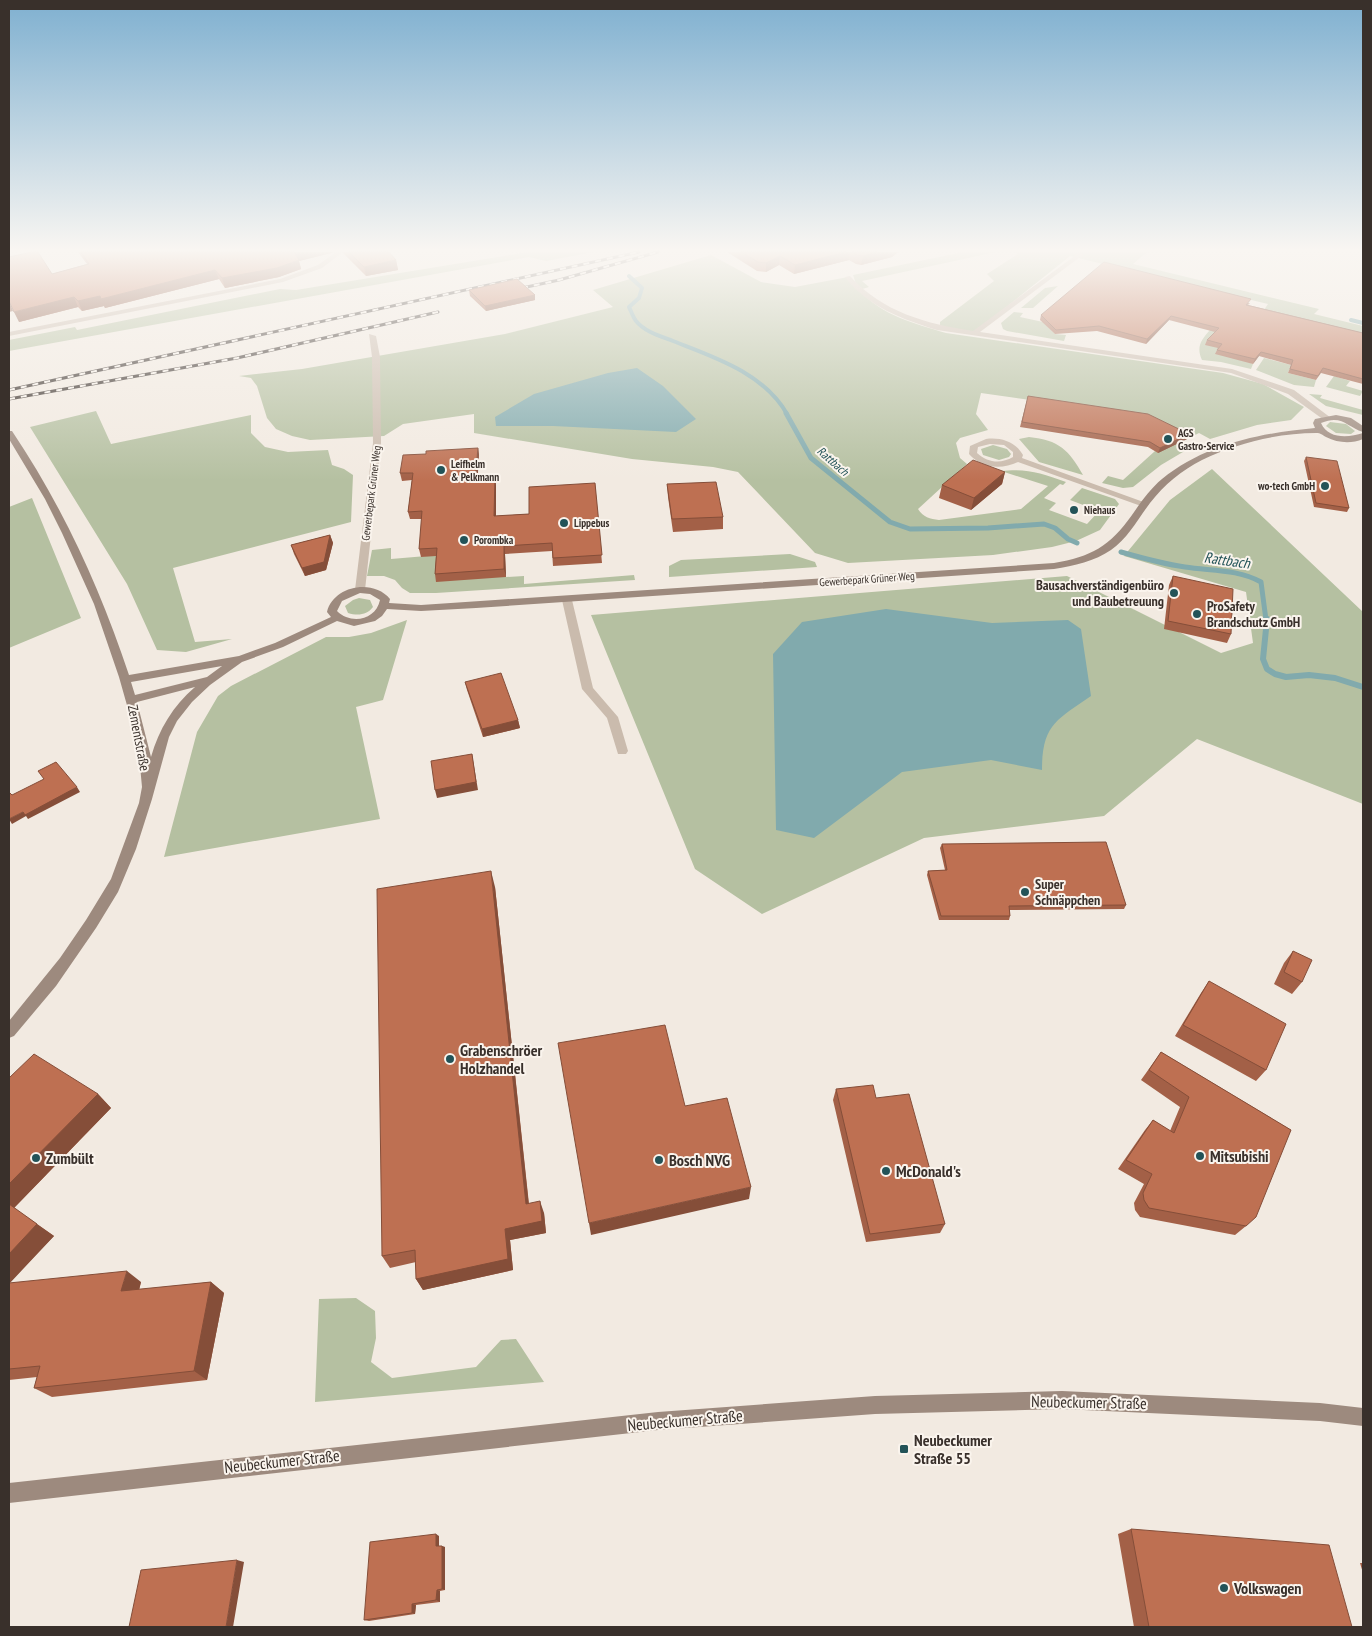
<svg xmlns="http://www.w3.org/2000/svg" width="1372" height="1636" viewBox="0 0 1372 1636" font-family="'PT Sans Narrow',sans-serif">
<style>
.green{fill:#b5c0a1}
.water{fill:#81aaad}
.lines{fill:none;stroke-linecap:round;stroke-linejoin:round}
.stream-far2{stroke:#81aaad;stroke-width:4}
.stream-far1{stroke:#81aaad;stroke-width:5}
.stream{stroke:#81aaad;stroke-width:6}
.street{fill:#cabbad;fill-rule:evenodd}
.secondary{fill:#9d8a7e;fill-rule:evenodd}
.rail-casing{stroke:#39302b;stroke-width:3}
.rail{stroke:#faf4ed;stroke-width:2;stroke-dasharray:6;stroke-linecap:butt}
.wall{fill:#a36047}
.shaded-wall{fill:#854e39}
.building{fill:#be7052;stroke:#854e39}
.poi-dot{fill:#235358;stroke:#faf4ed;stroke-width:2}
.labels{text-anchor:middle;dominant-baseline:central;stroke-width:4;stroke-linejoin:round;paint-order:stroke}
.far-poi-label{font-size:11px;font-weight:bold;fill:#39302b;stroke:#faf4ed;text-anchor:start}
.far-street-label{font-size:11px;fill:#39302b;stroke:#faf4ed}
.far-water-label{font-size:12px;font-style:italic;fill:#235358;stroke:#faf4ed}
.poi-label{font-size:14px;font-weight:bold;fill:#39302b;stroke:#faf4ed;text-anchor:start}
.street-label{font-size:14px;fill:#39302b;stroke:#faf4ed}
.water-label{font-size:15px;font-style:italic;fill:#235358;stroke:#faf4ed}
.near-poi-label{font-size:16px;font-weight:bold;fill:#39302b;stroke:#faf4ed;text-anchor:start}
.near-street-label{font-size:16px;fill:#39302b;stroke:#faf4ed}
</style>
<rect width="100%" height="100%" fill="#f2eae1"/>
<path class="green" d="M528 252H594L546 261 529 257 9 351V340L75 327 77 330 280 289 296 290Z
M963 252H996L862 281 869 287 859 290C883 316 913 323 946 333L1223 373 1263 384 1304 407 1291 420 1257 425 1210 439 1199 433 1191 437 1153 417 981 393 976 414 988 430 960 438 956 443 960 458 967 464 918 509C923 517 930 519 939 520L1021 509 1048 486 1001 471C1027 468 1041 473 1066 482L1063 485 1060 484 1044 498 1056 503 1049 510 1087 524 1099 511 1070 500 1082 488 1115 499 1119 504 1100 530 1076 541 1052 547 993 555 848 563 815 553 738 472 713 467 632 459 474 433V414L403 424 384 436 310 440 292 436 276 429 267 418 257 386 251 378 239 376 302 369 505 334 613 307 593 290 711 255 761 282 795 287 848 277 857 287 853 275Z
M1014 252H1147L1133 264 1319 309 1314 314 1363 326V338L1262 313 1268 304 1070 256 974 333 940 328V322L994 281 987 274 1018 254Z
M1058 286 1033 308H1021L1045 288Z
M1014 312 1023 313 1020 317 1043 322 1055 334 1066 335 1064 341 1007 331 1003 329 1001 323Z
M1210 330 1219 331 1220 348 1253 364 1251 369 1221 362 1202 360C1196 347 1201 340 1210 330Z
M1264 358 1291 365 1288 373 1316 380 1314 387 1294 385 1256 370Z
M1334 376 1350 381 1346 386 1363 391 1360 396 1326 387Z
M1309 394 1322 395 1320 398 1363 410V415L1326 406Z
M96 411 111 444 251 415V433L265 447 288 452 328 450 332 465 344 469 353 475 351 522 173 568 195 642 232 639 186 652 157 650 127 584 30 427Z
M1330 422 1346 424 1355 431 1351 434 1336 433 1326 426Z
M1029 437C1059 440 1069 450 1083 475L1039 462 1019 439Z
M1178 443 1188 449 1161 465 1133 487 1123 488 1102 483 1108 476 1123 480 1155 451 1159 452Z
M993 445 1007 449 1011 454 1009 457 999 460 983 455 981 449Z
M1212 469 1363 612V804L1197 739 1104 816 924 838 762 914 695 869 591 615 1067 576 1221 653 1253 643 1246 592 1124 556 1170 500Z
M32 498 81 618 9 648V507Z
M391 548V559L438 555 506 577 524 576V584L634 575 635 580 436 593H410L402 588 395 580 384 576H367L372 550Z
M790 554 815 562 817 567 669 577V566L681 560Z
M359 598 370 600 373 607C367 615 358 616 348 613L345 606 353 600Z
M407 620 383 700 356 707 380 819 164 857 197 732 218 696 231 686 326 637H349L371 633Z
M356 1298 375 1311 376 1338 371 1362 392 1378 476 1367 501 1340 516 1339 544 1382 315 1402 319 1299Z"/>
<path class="water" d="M637 368 663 386 696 419 676 432 553 426H496L495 417 534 394 608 373Z
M886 609 992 623 1068 620 1081 629 1091 696C1057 720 1042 724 1042 770L991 760 902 772 814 838 776 830 773 654 802 622Z"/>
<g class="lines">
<path class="stream-far2" d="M629 276 642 288 639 298 629 307C631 311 633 317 636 321 645 332 660 336 673 341 714 357 764 373 787 414
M1351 320 1363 323"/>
<path class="stream-far1" d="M786 413 811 458 890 522 910 529 988 528 1044 524 1055 528 1068 539 1077 543
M1121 552C1142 558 1164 564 1185 567 1211 571 1238 569 1261 582L1266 620"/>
<path class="stream" d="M1267 619 1263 659 1267 669 1275 674 1286 677 1309 675 1335 678 1363 687"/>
<path class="street" d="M336 252H343L322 268 283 282 9 336V332L280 279 318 265Z
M1068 252H1080L1084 254 980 332 1232 369 1294 390 1331 418 1324 420 1288 394 1231 373 937 330C902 319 868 307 845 277L850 276C882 312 927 324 973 331L1076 255Z
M369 334 376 336 380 357 381 443 365 590 360 593 355 590 373 443 372 357Z
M986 439C1001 437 1016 442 1023 455L1022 458 1149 504 1147 506H1141L1018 462C1001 470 981 468 969 454L970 446ZM990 444 1004 445 1013 452V457C1001 464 988 463 977 453L978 447Z
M567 597 572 600 593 688 618 717 628 751 626 754H618L607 718 582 689 562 600Z"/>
<path class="secondary" d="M1336 415 1351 418 1363 426V432C1347 427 1342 414 1321 423 1328 439 1348 438 1363 433V439C1351 444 1338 443 1326 437 1322 435 1321 433 1316 433 1279 433 1236 443 1202 460 1182 470 1164 485 1150 503 1138 519 1128 538 1111 550 1095 561 1074 566 1054 569L476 608 421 611 387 609 382 616 375 621 354 626 337 621 283 647 242 662 210 685 192 702 177 721 169 737 152 799 136 849 118 892 96 928 56 986 14 1036 9 1038V1021L60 958 86 920 111 879 139 803 142 787 139 755 132 723 119 677 94 604 62 533 45 499 9 439V431H12C63 507 100 588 129 675L239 656 275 643 331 617 327 612C333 586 373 578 390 599L389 603 421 605 1054 563C1091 557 1110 546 1132 515 1141 502 1150 489 1162 479 1205 444 1261 433 1315 428L1313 423 1315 419ZM360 593 370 594 380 600C376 620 351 625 337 611L342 601ZM222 666 207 677 135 695 131 682ZM195 687C173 706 159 729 151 757L137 702Z
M1062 1391 1320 1403 1363 1408V1426L1320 1421 1062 1409 875 1414 658 1430 9 1503V1483L658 1412 875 1396Z"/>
<g class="rail-casing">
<path id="rail" d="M522 288 559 280 658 252
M9 390 639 252
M9 399 237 358 438 312"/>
</g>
<use href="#rail" class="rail"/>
</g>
<path class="wall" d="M78 252H333L331 253 299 261 301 269 279 277 225 288 219 279 105 308 104 306 82 311 78 307 19 322 52 274 87 264Z
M343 252H389L396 260 398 270 366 276 344 254Z
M727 252H898L892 257 861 265 856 264 849 260 794 274 779 265 766 272 757 271Z
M469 290 535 295V300L486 311 470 296Z
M1250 303 1248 305 1363 333V384L1321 373 1316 380 1288 373 1291 365 1259 356 1253 364 1215 354 1218 348 1205 345 1207 340 1215 332 1169 320 1146 344 1097 331 1055 334 1040 320 1041 315Z
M1028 396 1187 439 1158 453 1148 447 1020 427Z
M478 448 479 455 477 480 495 479 496 486V516L529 514 595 483 602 563 553 566 552 551 505 554 506 577 436 582 435 574 436 556 421 557 419 549 422 519H410L408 512 412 480 402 481 400 473 426 454Z
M1306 457 1349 508 1347 512 1314 507 1304 461Z
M1005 472 1002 484 971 510 939 498 942 485Z
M667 484 723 517V529L673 532 668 497Z
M330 535 333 543 326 570 305 576 294 554 291 545Z
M1173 576 1231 634 1227 643 1164 629 1169 585Z
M465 682 518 720 520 728 483 737 467 690Z
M942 844 1126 905 1124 909 1010 910V916L1009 920H939L927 875 928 871 945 870 940 848Z
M495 887 529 1204 544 1213 546 1233 510 1240 513 1270 423 1290 416 1279V1262L390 1268 382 1256Z
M1293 951 1302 982 1292 994 1274 984 1284 963Z
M1209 981 1266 1070 1256 1081 1175 1036 1201 993Z
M1161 1052 1291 1130 1246 1226 1235 1235 1140 1217 1135 1210 1134 1203 1144 1184 1118 1169 1145 1130 1153 1120 1170 1131 1180 1107 1141 1080Z
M9 1078 98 1094 111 1108 14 1208 54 1236 9 1283 141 1282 139 1290 211 1282 224 1293 207 1380 52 1397 34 1388 37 1377 9 1380Z
M836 1089 876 1098 945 1224 940 1233 866 1242 833 1100Z
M1131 1529 1352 1627H1134L1118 1534Z
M439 1536V1546L445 1547V1590L440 1591V1602L416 1605 415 1614 369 1621 364 1620Z
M1360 1563H1363V1573Z"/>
<path class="shaded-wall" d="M294 252H333L331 253 299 261 301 269 279 277 225 288 222 278Z
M846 252H850L849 260 794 274 795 265Z
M877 252H898L892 257 861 265 863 256Z
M780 256 779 265 766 272V263Z
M396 260 398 270 366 276 364 267Z
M215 270 219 279 105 308 101 299Z
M535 295V300L486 311 485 306Z
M100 296 104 306 82 311 78 301Z
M74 297 78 307 19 322 14 312Z
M9 301 13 311 9 312Z
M1171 316 1169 320 1146 344 1147 339Z
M1261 352 1259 356 1253 364 1255 359Z
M1189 434 1187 439 1158 453 1160 448Z
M478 448 479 455 477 488 475 480Z
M1005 472 1002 484 971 510 974 498Z
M495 479 496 486V524L494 516Z
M330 535 333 543 326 570 305 576 302 568Z
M504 546 505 554 506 577 504 569Z
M518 720 520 728 483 737 482 729Z
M472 754 478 790 437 798 435 790Z
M77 787 80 792 28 819 26 816 12 824 9 819 23 812Z
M491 871 495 887 530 1216 526 1204Z
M98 1094 111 1108 14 1208 9 1204V1184Z
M751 1187 749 1199 591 1235 589 1223Z
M540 1201 544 1213 546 1233 510 1240 513 1270 423 1290 416 1279 505 1229Z
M37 1224 54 1236 9 1284V1254Z
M127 1271 141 1282 136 1302 121 1291Z
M211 1282 224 1293 207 1380 194 1371Z
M436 1534 439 1536V1548L436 1546Z
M442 1546 445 1547V1590L442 1589Z
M237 1560 244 1562 233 1627H226Z
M437 1590 440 1591V1602L436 1600Z
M412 1604 416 1605 415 1614 412 1613Z"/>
<path class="building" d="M32 252H38L52 274 89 264 81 252H294L299 260 277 268 222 278 215 270 101 299 100 296 78 301 74 297 14 312 9 301V257Z
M349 252H389L396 260 364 267Z
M741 252H846L795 265 780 256 766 263 758 262Z
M852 252H877L863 256 857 255Z
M1104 262 1251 299 1246 305 1363 333V379L1323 368 1318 376 1290 369 1293 360 1261 352 1255 359 1217 350 1222 344 1207 340 1219 328 1171 316 1147 339 1099 326 1056 330 1041 315Z
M517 279 535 295 485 306 469 290Z
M1028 396 1148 414 1189 434 1160 448 1150 442 1022 422Z
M478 448 475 480 495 479 494 516 529 514V487L595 483 602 555 553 558 552 543 504 546V569L435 574 437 548 419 549 422 511 408 512 413 473H400L403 455 426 454V451Z
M1306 457 1337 461 1349 508 1316 503Z
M973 460 1005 472 974 498 942 485Z
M716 482 723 517 672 519 667 484Z
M330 535 324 562 302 568 291 545Z
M1173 576 1233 589 1231 634 1168 621Z
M501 673 518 720 482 729 465 682Z
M472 754 476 782 435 790 431 761Z
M56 762 77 787 25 815 23 812 9 819V792L12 795 44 779 38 771Z
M1106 842 1126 905 1009 906 1010 916H941L928 871 947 870 942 844Z
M491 871 526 1204 540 1201 542 1221 505 1229 508 1259 416 1279 415 1250 382 1256 377 889Z
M1293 951 1312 960 1302 982 1284 972Z
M1209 981 1286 1024 1266 1070 1183 1025Z
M665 1025 685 1106 727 1098 751 1187 589 1223 558 1043Z
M1161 1052 1291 1130 1256 1217 1246 1226 1149 1208 1144 1200 1143 1193 1152 1174 1126 1160 1153 1120 1174 1133 1189 1097 1149 1070Z
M34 1054 98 1094 9 1184V1078Z
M873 1085 876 1098 909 1094 945 1224 870 1234 836 1089Z
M9 1204 37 1224 9 1254Z
M127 1271 121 1291 211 1282 194 1371 34 1388 40 1366 9 1369V1283Z
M1131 1529 1329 1545 1352 1627H1149Z
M436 1534V1546H442V1589L437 1590 436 1600 412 1604V1613L364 1620 370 1542Z
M237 1560 226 1627H129L141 1570Z"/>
<linearGradient id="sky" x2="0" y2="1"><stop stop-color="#7fb0d0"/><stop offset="0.52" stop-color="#f9f6f2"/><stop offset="1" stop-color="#f9f6f2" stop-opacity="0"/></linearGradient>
<rect width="1372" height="481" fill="url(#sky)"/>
<g class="poi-dot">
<circle cx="1168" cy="439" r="5"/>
<circle cx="441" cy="470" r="5"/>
<circle cx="1325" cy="486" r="5"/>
<circle cx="1074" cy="510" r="5"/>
<circle cx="564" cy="523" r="5"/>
<circle cx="464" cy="540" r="5"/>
<circle cx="1174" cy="593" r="5"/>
<circle cx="1197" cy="614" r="5"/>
<circle cx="1025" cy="892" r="5"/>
<circle cx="450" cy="1059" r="5"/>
<circle cx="1200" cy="1156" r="5"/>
<circle cx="36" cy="1158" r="5"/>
<circle cx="659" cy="1160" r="5"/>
<circle cx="886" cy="1171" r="5"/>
<rect x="899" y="1444" width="10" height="10" rx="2.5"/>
<circle cx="1224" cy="1588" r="5"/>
</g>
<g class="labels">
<g class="far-poi-label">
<text x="1178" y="433">AGS<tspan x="1178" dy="13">Gastro-Service</tspan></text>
<text x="451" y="464">Leifhelm<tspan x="451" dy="13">&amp; Pelkmann</tspan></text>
<text x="1315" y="486" text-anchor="end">wo-tech GmbH</text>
<text x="1084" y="510">Niehaus</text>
<text x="574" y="523">Lippebus</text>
<text x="474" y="540">Porombka</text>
</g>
<g class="far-street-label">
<text transform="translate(371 493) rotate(-83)">Gewerbepark Grüner Weg</text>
<text transform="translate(867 579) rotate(-4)">Gewerbepark Grüner Weg</text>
</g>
<g class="far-water-label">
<text transform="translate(833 461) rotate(41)">Rattbach</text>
</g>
<g class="poi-label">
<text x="1164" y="585" text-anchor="end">Bausachverständigenbüro<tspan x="1164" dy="16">und Baubetreuung</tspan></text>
<text x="1207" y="606">ProSafety<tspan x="1207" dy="16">Brandschutz GmbH</tspan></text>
<text x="1035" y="884">Super<tspan x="1035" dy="16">Schnäppchen</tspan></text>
</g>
<g class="street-label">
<text transform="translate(139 738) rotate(79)">Zementstraße</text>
</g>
<g class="water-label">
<text transform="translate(1227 560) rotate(8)">Rattbach</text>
</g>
<g class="near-poi-label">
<text x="460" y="1050">Grabenschröer<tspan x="460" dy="18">Holzhandel</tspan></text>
<text x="1210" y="1156">Mitsubishi</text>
<text x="46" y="1158">Zumbült</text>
<text x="669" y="1160">Bosch NVG</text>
<text x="896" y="1171">McDonald's</text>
<text x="914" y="1440">Neubeckumer<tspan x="914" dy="18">Straße 55</tspan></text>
<text x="1234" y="1588">Volkswagen</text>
</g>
<g class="near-street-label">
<text transform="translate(1089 1402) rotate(1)">Neubeckumer Straße</text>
<text transform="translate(685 1420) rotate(-5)">Neubeckumer Straße</text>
<text transform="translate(282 1461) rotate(-6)">Neubeckumer Straße</text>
</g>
</g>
<rect width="1372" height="1636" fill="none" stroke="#39302b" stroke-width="20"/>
</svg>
